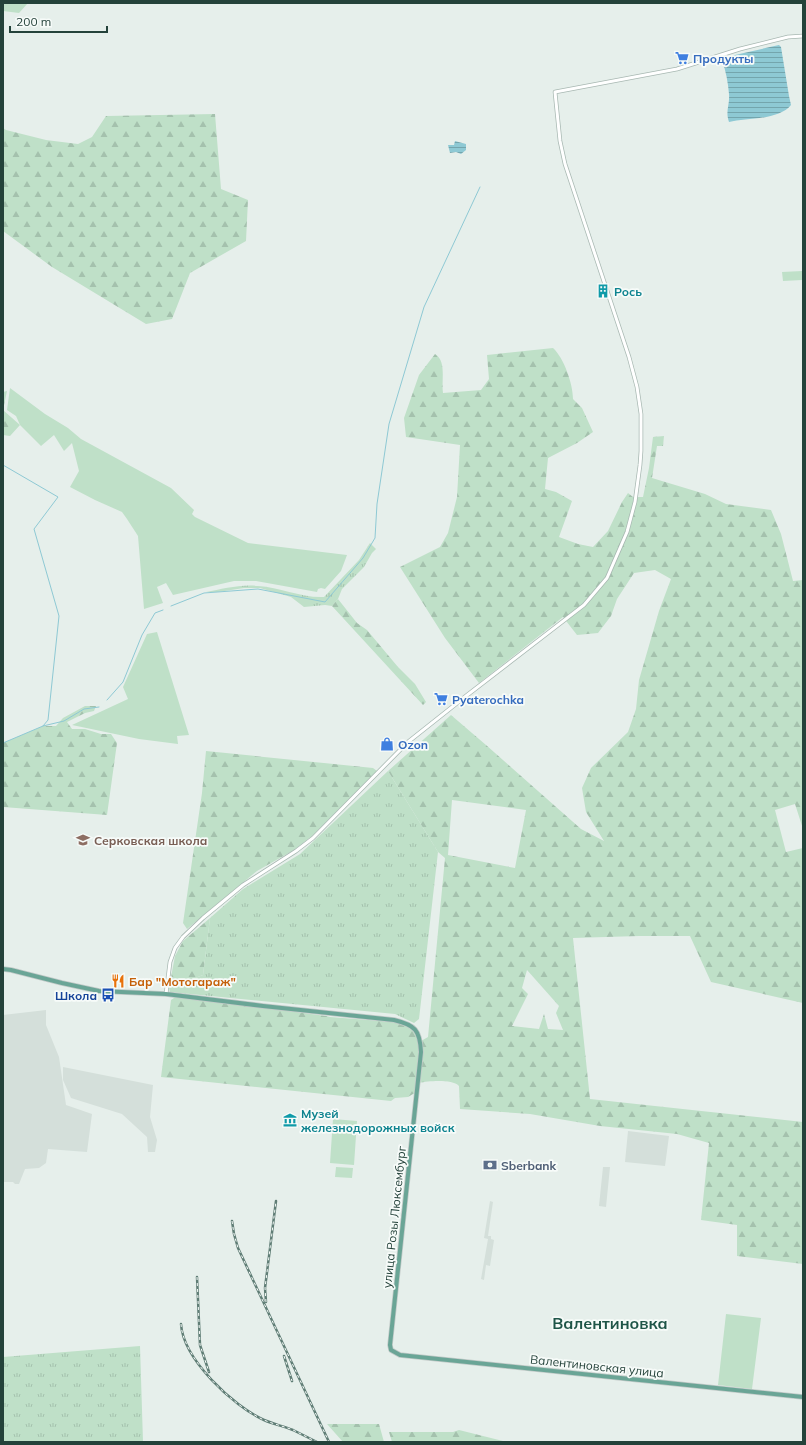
<svg xmlns="http://www.w3.org/2000/svg" width="806" height="1445" viewBox="0 0 806 1445" font-family="Mulish,sans-serif">
<style>
.built{fill:#d4dfda}
.grass{fill:url(#grass-tufts)}
.forest{fill:url(#forest-firs);fill-rule:evenodd}
.green{fill:#bfe0c8}
.water{fill:url(#water-rules)}
.lines{fill:none;stroke-linecap:round;stroke-linejoin:round}
.stream{stroke:#8ec9d4;stroke-width:1}
.minor-casing{stroke:#a8b8b2;stroke-width:4.5}
.major-casing{stroke:#c2cac8;stroke-width:5.5}
.minor{stroke:#fff;stroke-width:3}
.major{stroke:#6aa596;stroke-width:4}
.rail-casing{stroke:#5f7d75;stroke-width:2.5}
.rail{stroke:#f7fbf9;stroke-width:1;stroke-dasharray:3;stroke-linecap:butt}
.labels{text-anchor:middle;dominant-baseline:central;stroke-width:3.5;stroke-linejoin:round;paint-order:stroke}
.shop-label{font-size:12px;font-weight:bold;fill:#366cbe;stroke:#f7fbf9;text-anchor:start}
.culture-label{font-size:12px;font-weight:bold;fill:#0d838f;stroke:#f7fbf9;text-anchor:start}
.education-label{font-size:12px;font-weight:bold;fill:#785e54;stroke:#f7fbf9;text-anchor:start}
.food-label{font-size:12px;font-weight:bold;fill:#c56008;stroke:#f7fbf9;text-anchor:start}
.transit-label{font-size:12px;font-weight:bold;fill:#164399;stroke:#f7fbf9;text-anchor:end}
.service-label{font-size:12px;font-weight:bold;fill:#4e5e75;stroke:#f7fbf9;text-anchor:start}
.street-label{font-size:12px;fill:#24423a;stroke:#f7fbf9}
.district-label{font-size:16px;font-weight:bold;fill:#1f5548;stroke:#f7fbf9}
</style>
<defs>
<pattern id="grass-tufts" width="24" height="20" patternUnits="userSpaceOnUse"><rect width="24" height="20" fill="#bfe0c8"/><path d="M3 7l-1-3M5 7V3M7 7l1-3M15 17l-1-3M17 17v-4M19 17l1-3" fill="none" stroke="#a4c1ad"/></pattern>
<pattern id="forest-firs" width="22" height="20" patternUnits="userSpaceOnUse"><rect width="22" height="20" fill="#bfe0c8"/><path d="M5 1l3.5 6h-7zM16 11l3.5 6h-7z" fill="#a4c1ad"/></pattern>
<pattern id="water-rules" width="6" height="5" patternUnits="userSpaceOnUse"><rect width="6" height="5" fill="#8ec9d4"/><path d="M0 2.5h6" fill="none" stroke="#74a5ad"/></pattern>
</defs>
<rect width="100%" height="100%" fill="#e6efeb"/>
<path class="built" d="M46 1010V1025L59 1057 66 1105 92 1114 87 1152 48 1149 46 1163 39 1168 25 1169 19 1184H15L13 1182H3V1015Z
M63 1067 153 1085 150 1117 157 1140 155 1152H148L147 1137 122 1114 71 1098 63 1080Z
M628 1131 669 1136 665 1166 625 1162Z
M603 1167H610L606 1207 599 1206Z
M490 1201 493 1202 488 1236H491V1239L494 1240 490 1266 486 1265 484 1280 481 1279 488 1239 484 1238Z"/>
<path class="grass" d="M370 543 376 549 372 553 364 567 342 589 338 599 332 606 325 605 304 607 291 597 260 588H244L218 592H206C222 589 241 584 258 586 280 587 301 598 324 597L359 560Z
M388 771 438 852 419 1019 414 1023 395 1014 170 992 169 988 203 975 210 918 243 889 300 854Z
M140 1346 143 1442H3V1357Z"/>
<path class="forest" d="M215 114 221 189 248 200 246 241 190 273 172 319 146 324 52 267 3 231V128L6 130 46 140 78 144 92 137 106 116Z
M553 348C564 358 573 384 573 399L582 408 593 432 577 443 548 458 545 489 556 492 572 501 559 537 578 544 593 547 608 531 622 502 628 493 633 497H643L649 468 653 437 664 436 663 446H657L652 478 705 494 726 504 771 510 781 534 793 581 803 580V829L795 804 775 810 786 852 803 848V1003L711 982 690 936H639L573 938 590 1099 803 1122V1264L737 1256V1225L701 1220 709 1143 677 1134 600 1126 530 1114 460 1109 459 1086C452 1079 429 1081 419 1083L418 1091 408 1097 395 1098 391 1101 161 1077 171 1000 177 996 326 1016 330 1017 394 1022 412 1027 421 1041 428 1037 445 858 438 852 388 771 451 715 486 745 581 829 604 841 586 812 582 788 591 768 628 732 636 709 639 680 659 611 671 579 655 570 634 573 617 599 611 616 598 633 577 635 563 617 479 683 445 638 400 567 440 547 448 533 457 497 460 445 406 437 404 418 419 375 435 354C447 361 441 381 443 393L481 390 489 379 487 355ZM452 800 526 810 515 868 448 855ZM527 970 559 1006 556 1013 563 1030 548 1029 544 1014 539 1029 512 1026 528 994 522 988Z
M7 391 3 410 20 425 10 436 3 435V392Z
M338 599 357 623 367 630 398 667 415 684 426 702 423 705 332 606Z
M85 706H96L94 711 85 713 67 722 72 729H85L101 734H111L117 743 107 815 3 807V743L43 726H56L63 718Z
M206 751 373 768 377 771 312 836 294 850 257 871 187 929 183 923 202 793Z
M210 918 203 975 169 988 175 956 183 941Z
M327 1424H379L384 1442H343Z
M459 1430 507 1442H392L389 1432H453Z"/>
<path class="green" d="M3 3H28L19 13 3 11Z
M802 271V280L783 281 782 272Z
M10 388 45 414 68 428 81 439 171 488 194 510 192 514 195 517 248 543 347 555 341 571 325 589 321 588 318 589 317 592 256 581H234L173 595 166 583 157 587 163 603 144 609 138 536 127 519 122 512 95 500 70 487 79 471 72 443 64 451 54 435 41 446 20 425 16 416 7 410Z
M157 632 189 735 177 736 178 744 139 739 72 725 128 699 123 687 147 634Z
M333 1119 357 1121 354 1165 330 1163Z
M336 1167 353 1168 352 1178 335 1177Z
M726 1314 761 1318 752 1389 718 1385Z"/>
<path class="water" d="M779 45 781 47 789 96 791 105C779 120 747 118 729 122 725 111 730 105 729 94 728 83 726 71 722 60L735 55Z
M455 141 466 144V150L461 154 456 152 450 153 448 145H454Z"/>
<g class="lines">
<path class="stream" d="M3 465 58 497 34 529 59 616 48 720 43 726 3 743
M171 606 204 593 258 589 325 602 363 558 375 538 377 504 389 424 424 307 480 187
M107 700 123 682 142 635 155 613 163 610
M43 726 64 721 84 709 99 707"/>
<g class="minor-casing">
<path id="minor" d="M166 994 170 962 175 948 183 937 203 918 243 885 296 851 313 838 408 742 466 696 584 605 607 578 627 532 635 502 640 465 641 451V414L637 387 629 357 565 164 560 141 555 92 677 69 740 49 788 37 803 36"/>
</g>
<g class="major-casing">
<path id="major" d="M3 969 11 970 62 983 99 991 166 994 263 1006 394 1020C415 1025 420 1030 421 1052L390 1345 391 1350 400 1355 803 1397"/>
</g>
<use href="#minor" class="minor"/>
<use href="#major" class="major"/>
<g class="rail-casing">
<path id="rail" d="M232 1221 234 1234 238 1248 329 1442
M197 1277 200 1345 209 1372
M266 1302 265 1288 276 1201
M181 1324C183 1359 233 1406 264 1420 273 1424 283 1426 293 1430 301 1434 309 1438 317 1442
M284 1356 292 1381"/>
</g>
<use href="#rail" class="rail"/>
</g>
<defs>
<g id="supermarket-bare" transform="scale(1.08)"><path d="M-6-5.5h2.5l.6 2H6L4.5 2H-2.5L-4.4-4H-6ZM-1.5 3.2a1.3 1.3 0 1 0 .1 0ZM3 3.2a1.3 1.3 0 1 0 .1 0Z" fill="#3f7fe0" stroke="#f7fbf9" stroke-width="2.5" paint-order="stroke"/></g>
<g id="building-bare" transform="scale(1.08)"><path d="M-4-6H4V6H1V3H-1V6H-4ZM-2.5-4.3h1.7v1.8h-1.7ZM.8-4.3h1.7v1.8H.8ZM-2.5-1h1.7V.8h-1.7ZM.8-1h1.7V.8H.8Z" fill="#0f9aa8" stroke="#f7fbf9" stroke-width="2.5" paint-order="stroke"/></g>
<g id="shop-bare" transform="scale(1.08)"><path d="M-5-2.5h2.3a2.7 3.5 0 0 1 5.4 0H5L5.5 6h-11ZM-1.5-2.5h3a1.5 2.3 0 0 0-3 0Z" fill="#3f7fe0" stroke="#f7fbf9" stroke-width="2.5" paint-order="stroke"/></g>
<g id="school-bare" transform="scale(1.08)"><path d="M0-5L7-2L0 1L-7-2ZM-4 1L0 2.5L4 1V4Q0 6-4 4Z" fill="#8d6e63" stroke="#f7fbf9" stroke-width="2.5" paint-order="stroke"/></g>
<g id="restaurant-bare" transform="scale(1.08)"><path d="M-5-6h1v4h1v-4h1v4h1v-4h1v5L-1.5 .5V6h-2V.5L-5-1ZM5-6V6H3V1.5H1.5Q1.5-4 5-6Z" fill="#e8710a" stroke="#f7fbf9" stroke-width="2.5" paint-order="stroke"/></g>
<g id="bus-bare" transform="scale(1.08)"><path d="M-5-6H5V4H4V6H2V4H-2V6H-4V4H-5ZM-3.5-4V0h7V-4ZM-3.5 1.2v1.5H-2V1.2ZM2 1.2v1.5H3.5V1.2Z" fill="#1a4fb4" stroke="#f7fbf9" stroke-width="2.5" paint-order="stroke"/></g>
<g id="museum-bare" transform="scale(1.08)"><path d="M0-6L6-3V-2H-6V-3ZM-5-1h2V3h-2ZM-1-1h2V3h-2ZM3-1h2V3H3ZM-6 4H6V6H-6Z" fill="#0f9aa8" stroke="#f7fbf9" stroke-width="2.5" paint-order="stroke"/></g>
<g id="bank-bare" transform="scale(1.08)"><path d="M-6-4H6V4H-6ZM0-2.3a2.3 2.3 0 1 0 0 4.6a2.3 2.3 0 1 0 0-4.6Z" fill="#5c6f8a" stroke="#f7fbf9" stroke-width="2.5" paint-order="stroke"/></g>
</defs>
<g fill-rule="evenodd">
<use href="#supermarket-bare" x="682" y="58"/>
<use href="#building-bare" x="603" y="291"/>
<use href="#supermarket-bare" x="441" y="699"/>
<use href="#shop-bare" x="387" y="744"/>
<use href="#school-bare" x="83" y="840"/>
<use href="#restaurant-bare" x="118" y="981"/>
<use href="#bus-bare" x="108" y="995"/>
<use href="#museum-bare" x="290" y="1120"/>
<use href="#bank-bare" x="490" y="1165"/>
</g>
<g class="labels">
<g class="shop-label">
<text x="693" y="58">Продукты</text>
<text x="452" y="699">Pyaterochka</text>
<text x="398" y="744">Ozon</text>
</g>
<g class="culture-label">
<text x="614" y="291">Рось</text>
<text x="301" y="1113">Музей<tspan x="301" dy="14">железнодорожных войск</tspan></text>
</g>
<g class="education-label">
<text x="94" y="840">Серковская школа</text>
</g>
<g class="food-label">
<text x="129" y="981">Бар "Мотогараж"</text>
</g>
<g class="transit-label">
<text x="97" y="995">Школа</text>
</g>
<g class="service-label">
<text x="501" y="1165">Sberbank</text>
</g>
<g class="street-label">
<text transform="translate(394 1217) rotate(-84)">улица Розы Люксембург</text>
<text transform="translate(597 1366) rotate(6)">Валентиновская улица</text>
</g>
<g class="district-label">
<text x="610" y="1323">Валентиновка</text>
</g>
</g>
<rect width="806" height="1445" fill="none" stroke="#24423a" stroke-width="8"/>
<path d="M10 26v6h97v-6" fill="none" stroke="#24423a" stroke-width="2"/>
<text x="16" y="26" font-size="12" fill="#24423a" stroke="#f7fbf9" stroke-width="3" paint-order="stroke">200 m</text>
</svg>
